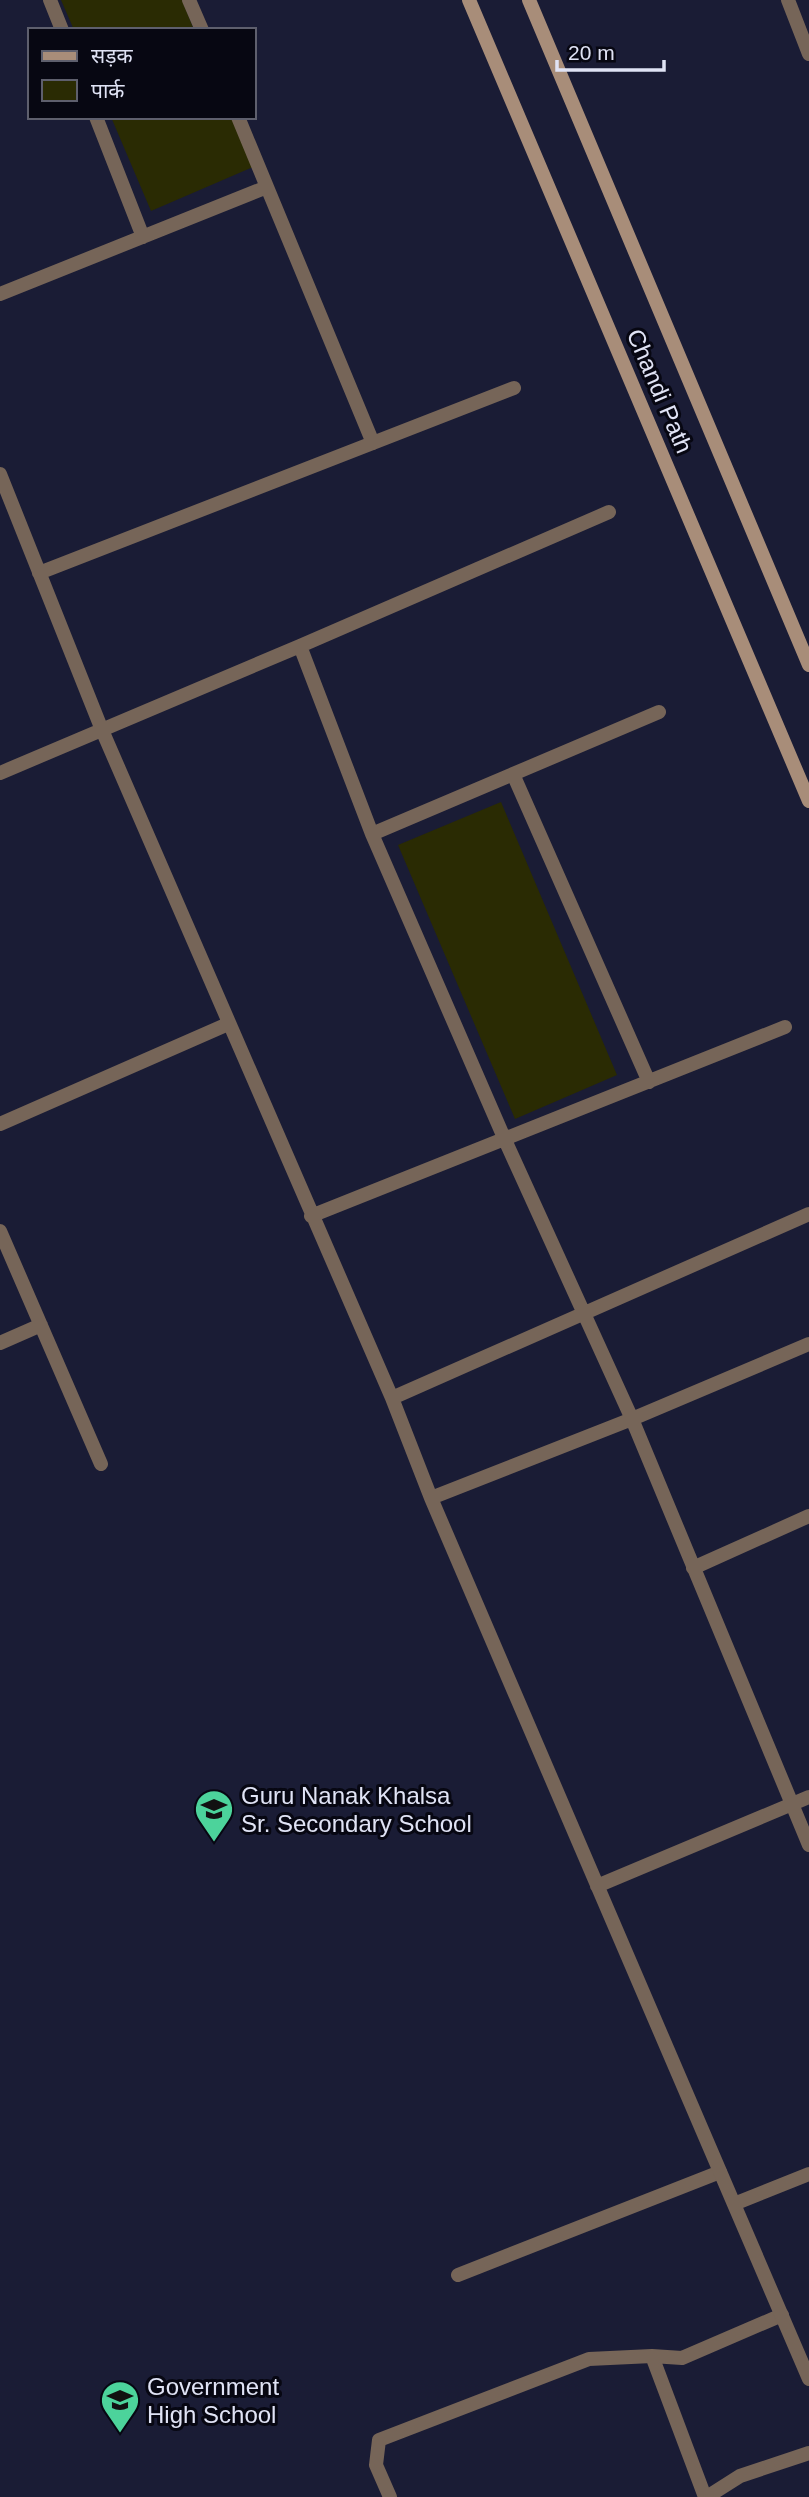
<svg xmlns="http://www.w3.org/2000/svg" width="809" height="2497" viewBox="0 0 809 2497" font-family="Arial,'Noto Sans Devanagari',sans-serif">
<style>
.green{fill:#2a2b03}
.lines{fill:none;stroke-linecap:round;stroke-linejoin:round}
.lane{stroke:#766558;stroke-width:14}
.street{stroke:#766558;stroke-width:14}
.secondary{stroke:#a88d79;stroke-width:14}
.labels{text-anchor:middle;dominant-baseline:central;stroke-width:6;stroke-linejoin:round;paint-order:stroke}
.street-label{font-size:24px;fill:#e0e3f5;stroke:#070712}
.poi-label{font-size:24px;fill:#e0e3f5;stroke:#070712;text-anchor:start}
</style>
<rect width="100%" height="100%" fill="#1a1c35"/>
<path class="green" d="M61 0H182L194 30H74Z
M111 117H232L253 167 151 211Z
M501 802 617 1075 515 1119 398 845Z"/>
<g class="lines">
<path class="lane" d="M458 2275 720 2172
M652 2356 705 2497
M390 2497 376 2465 379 2440 589 2359 652 2356 682 2358 782 2315
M707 2497 740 2476 809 2453"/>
<path class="street" d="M50 0 62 30
M189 0 202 30
M788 0 809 54
M96 117 143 237
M238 117 373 443
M0 294 267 187
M0 474 102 730 392 1398 431 1498 809 2379
M39 573 514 388
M300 646 372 834 505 1140 632 1419 809 1845
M0 773 300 646 609 512
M513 774 649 1082
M372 834 659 712
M0 1124 228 1024
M311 1216 785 1027
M0 1231 101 1464
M0 1343 41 1325
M392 1398 809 1214
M431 1498 632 1419 809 1344
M693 1568 809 1516
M597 1886 809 1797
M734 2204 809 2174"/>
<path class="secondary" d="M469 0 809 801
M529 0 809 665"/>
</g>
<defs>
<g id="school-pin" transform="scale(2.0125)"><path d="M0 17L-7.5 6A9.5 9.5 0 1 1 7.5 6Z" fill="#4cd39b" stroke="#070712"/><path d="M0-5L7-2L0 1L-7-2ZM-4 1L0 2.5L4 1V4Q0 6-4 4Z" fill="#111"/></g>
</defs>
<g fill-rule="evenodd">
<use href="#school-pin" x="214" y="1809"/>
<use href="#school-pin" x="120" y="2400"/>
</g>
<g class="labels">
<g class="street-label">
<text transform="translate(660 391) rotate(67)">Chandi Path</text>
</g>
<g class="poi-label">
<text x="241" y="1795">Guru Nanak Khalsa<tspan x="241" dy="28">Sr. Secondary School</tspan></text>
<text x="147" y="2386">Government<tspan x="147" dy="28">High School</tspan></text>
</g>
</g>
<rect x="28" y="28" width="228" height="91" fill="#070712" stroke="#5e5f6d" stroke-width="2"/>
<rect x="42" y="51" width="35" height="10" fill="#a88d79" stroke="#5e5f6d" stroke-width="2"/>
<text x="91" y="63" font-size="21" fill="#e0e3f5">सड़क</text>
<rect x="42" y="80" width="35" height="21" fill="#2a2b03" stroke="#5e5f6d" stroke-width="2"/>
<text x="91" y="98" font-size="21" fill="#e0e3f5">पार्क</text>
<path d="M557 60v10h107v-10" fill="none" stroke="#e0e3f5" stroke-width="3.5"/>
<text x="568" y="60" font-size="21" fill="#e0e3f5" stroke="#070712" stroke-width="5" paint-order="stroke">20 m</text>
</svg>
